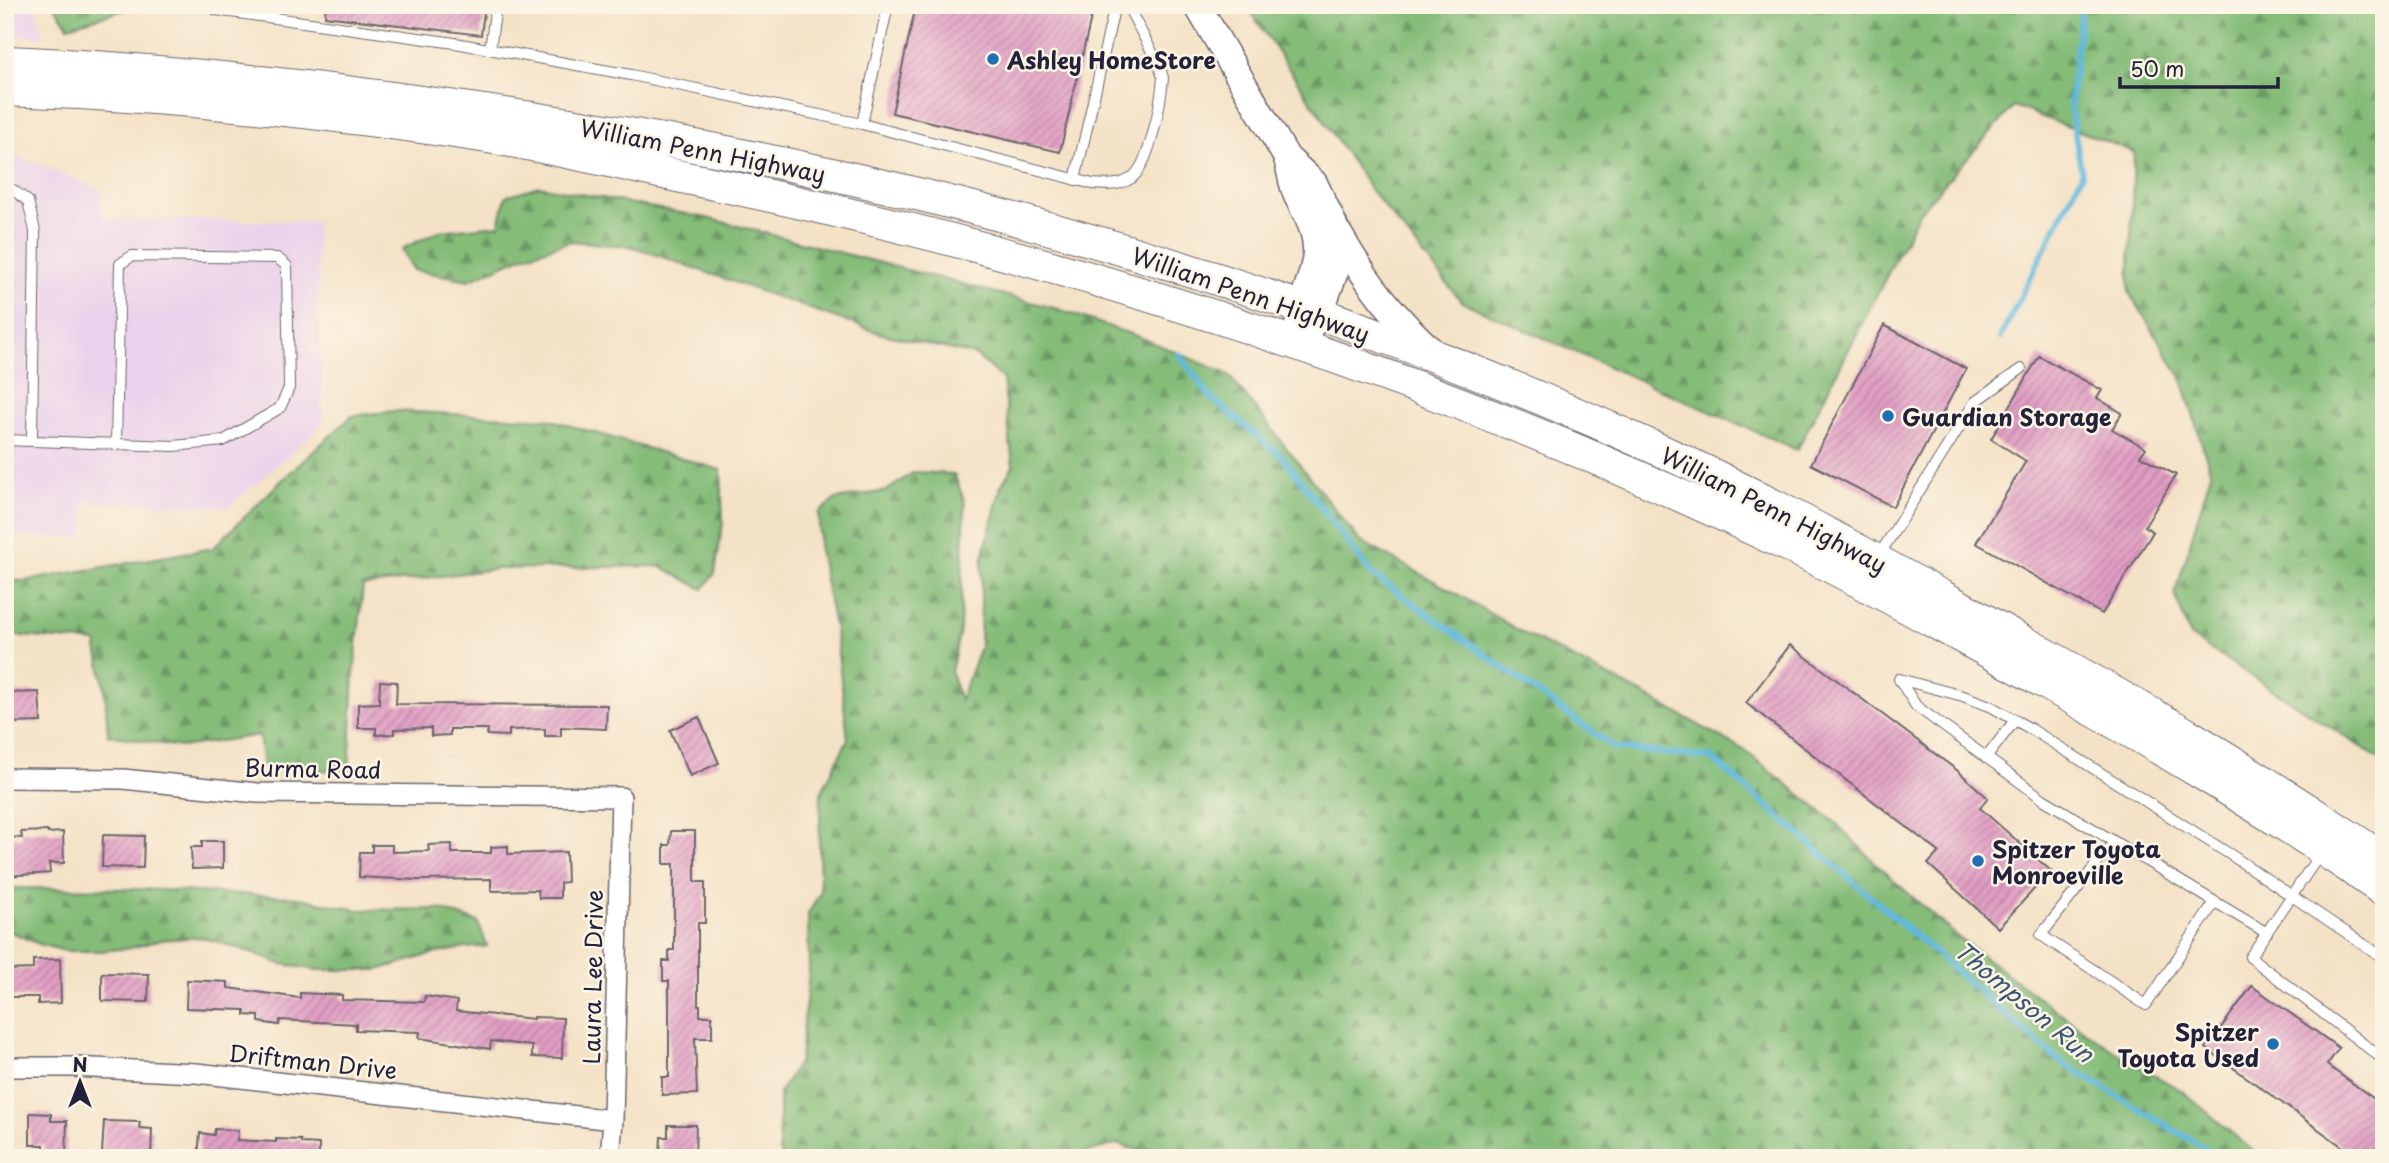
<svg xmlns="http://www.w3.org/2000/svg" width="2389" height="1163" viewBox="0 0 2389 1163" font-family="'Playpen Sans',sans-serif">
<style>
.built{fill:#ebd1eb}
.forest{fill:url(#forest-firs);stroke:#536f5a;stroke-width:2}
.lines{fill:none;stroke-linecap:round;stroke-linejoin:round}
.stream{stroke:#60b9de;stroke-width:6}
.building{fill:url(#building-hatch)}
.service-casing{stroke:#6c656c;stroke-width:12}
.minor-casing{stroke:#6c656c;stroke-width:22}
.secondary-casing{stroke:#6c656c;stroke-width:29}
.trunk-casing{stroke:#6c656c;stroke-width:34}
.service{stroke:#fff;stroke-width:10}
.minor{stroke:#fff;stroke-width:19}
.secondary{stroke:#fff;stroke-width:26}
.trunk{stroke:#fff;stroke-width:32}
.poi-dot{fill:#1f6fb2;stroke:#fcf5e5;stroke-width:2.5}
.labels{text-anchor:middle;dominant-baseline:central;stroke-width:5;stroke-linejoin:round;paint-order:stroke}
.poi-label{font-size:23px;font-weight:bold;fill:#22223b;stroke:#fcf5e5;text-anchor:start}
.street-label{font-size:23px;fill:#22223b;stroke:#fcf5e5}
.water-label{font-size:24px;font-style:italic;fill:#385774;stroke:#fcf5e5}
</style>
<defs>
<pattern id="forest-firs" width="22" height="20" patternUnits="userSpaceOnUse" patternTransform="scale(1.75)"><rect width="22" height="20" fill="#84bc78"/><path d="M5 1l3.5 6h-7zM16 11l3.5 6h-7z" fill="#6c9864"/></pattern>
<pattern id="building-hatch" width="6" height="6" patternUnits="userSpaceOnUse" patternTransform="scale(1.75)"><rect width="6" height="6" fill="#e19dc3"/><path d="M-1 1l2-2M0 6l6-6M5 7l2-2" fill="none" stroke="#b680a0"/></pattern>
</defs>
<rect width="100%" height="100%" fill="#fcf5e5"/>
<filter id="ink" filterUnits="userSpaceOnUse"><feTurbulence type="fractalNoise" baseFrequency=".0143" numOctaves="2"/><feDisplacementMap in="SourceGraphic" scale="14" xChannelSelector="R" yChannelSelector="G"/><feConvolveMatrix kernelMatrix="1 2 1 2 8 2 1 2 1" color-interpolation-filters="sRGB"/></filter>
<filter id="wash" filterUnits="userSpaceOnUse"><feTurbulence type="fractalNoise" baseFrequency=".00686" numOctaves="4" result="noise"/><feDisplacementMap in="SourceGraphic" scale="28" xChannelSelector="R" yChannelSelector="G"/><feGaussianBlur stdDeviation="1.57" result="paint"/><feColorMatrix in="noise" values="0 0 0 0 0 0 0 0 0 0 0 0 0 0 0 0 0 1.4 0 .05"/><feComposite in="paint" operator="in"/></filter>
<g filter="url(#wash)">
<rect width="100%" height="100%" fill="#f4e2c6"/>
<path class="built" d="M5 5H33L45 37 5 36Z
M5 151 102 190V218L316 222 323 425 229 507 85 502 84 537H5Z"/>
<path class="forest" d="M54 5H142L68 26Z
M1246 5H2384V762L2190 636 2175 594 2211 473 2182 379 2129 291 2134 152 2014 106 1920 211 1797 450 1462 302 1370 189Z
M539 186 707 218 1058 309 1142 338 1228 374 1360 541 1456 593 1523 633 1639 692 1744 750 1836 823 1882 870 1960 939 2080 1028 2131 1062 2181 1090 2261 1158H1164L1117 1144 1080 1154 1078 1158H782L779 1151V1093L800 1060 809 971 808 914 820 893 819 846 821 793 848 739 836 636 819 550V513L836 499 886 491 914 472 954 474 965 503 960 630 951 672 960 700 980 647 982 561 1001 486 1013 466 1003 379 975 355 882 334 634 247 571 241 521 257 469 280 413 270 402 249 439 231 499 225 506 196Z
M396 411 548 419 721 470 723 523 715 573 703 589 659 566 496 569 363 586 354 675 349 770 298 771 263 766 259 735 181 747 108 735 105 689 96 642 9 635 5 641V580L24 581 213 548 280 482 352 416Z
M5 888 141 889 293 897 359 910 440 909 478 922 487 946 464 948 432 954 378 970H317L282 964 241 949 201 937 160 940 131 948 99 951H66L42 945 11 932H5Z"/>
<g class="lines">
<path class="stream" d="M2000 338 2082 175 2070 105 2082 5
M1179 354 1210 397 1284 458 1371 573 1615 748 1712 758 2059 1061 2221 1158"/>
</g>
<g id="blocks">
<path class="building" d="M326 5H485L481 35 325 16Z
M916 5H1094L1060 152 892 113Z
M1884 325 1966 369 1893 507 1811 464Z
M2039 356 2102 390 2097 398 2122 413 2112 429 2146 448 2140 456 2176 475 2145 526 2153 532 2102 614 1976 543 2026 461 1991 439Z
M1790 645 1958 771 1988 798 1980 808 2051 871 1998 928 1928 864 1939 852 1746 703Z
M380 681 397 682 396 704 607 705 606 729 561 727V736H545V729L509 730V736L487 735 488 729H450V735L431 736V728L394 729V734L376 735V728H358V704L379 703Z
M39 692 41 722 10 723 9 693Z
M699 717 719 763 690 776 670 730Z
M48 831V833L63 832 64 863H49L50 873 5 876V837L22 838 21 832Z
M671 831H695V882H705V923H698V1005H700V1016H712V1038H695L697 1094 662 1095V1077H669V981H663V961H669V950H674V864H664V845H670Z
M103 835 144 836 143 868 102 867Z
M202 841H223V868L192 869 191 847H202Z
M452 844V853H491V847L508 846V854L566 852 567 882 560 883V898H539L538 890 491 891V879L417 880 359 877 360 852H372V845H392V852L429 851 428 845Z
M60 959 61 1003 38 1004V997H5V970L33 969V960Z
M102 973 149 974 148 1002 102 1001Z
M187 980 228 982V988L300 998V993L342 995V1000L424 1002 425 996 457 1001 456 1011 533 1019V1017L563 1018 562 1058 532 1057V1046L491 1041 490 1049 419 1038 420 1032 356 1030V1024L280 1020 279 1025 259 1022V1016L245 1015V1010L186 1008Z
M2252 986 2339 1048 2327 1065 2384 1106V1158H2358L2206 1048Z
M30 1113 51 1114V1121H67L66 1158H44V1145H30Z
M104 1121 140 1122 139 1128 152 1129 151 1158H115V1153H102Z
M668 1125H696L695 1157 660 1156 661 1137H668Z
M215 1129 238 1130 237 1140 276 1142V1139L301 1140V1143L319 1144V1158H198L200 1133 214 1135Z"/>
</g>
</g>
<g filter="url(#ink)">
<use href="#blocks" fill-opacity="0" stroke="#6c656c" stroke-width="2"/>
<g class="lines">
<g class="service-casing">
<path id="service" d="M213 5 216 10 455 43 631 75 862 124 888 5
M490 49 496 5
M862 124 1093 184C1105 185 1119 186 1130 179 1150 168 1161 100 1163 78L1159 65 1127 5
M1075 180 1115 5
M5 189 13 190 28 201 35 231 32 440
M5 440 174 446 223 441 280 408 289 388 287 266 277 258 132 256 120 264 116 444
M1878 557 1975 402 2021 369
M1899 679 1963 696 1990 706 2031 729 2231 855 2384 958
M1899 679 1916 706 2043 799 2267 933
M1986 758 2015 720
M2114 842 2041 935 2146 1005 2215 902
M2320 854 2250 957 2384 1060"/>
</g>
<g class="minor-casing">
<path id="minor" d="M5 778 123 779 257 793 621 797 613 1120 610 1158
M5 1067H73L196 1073 613 1120"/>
</g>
<g class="secondary-casing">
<path id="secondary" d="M1197 5 1287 158 1314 183 1334 225 1338 256 1335 271 1319 315 1298 344
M1287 158C1290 170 1292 185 1297 196 1306 214 1317 231 1316 252 1315 277 1300 298 1298 327
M1339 234C1366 282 1393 316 1434 353"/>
</g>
<g class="trunk-casing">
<path id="trunk" d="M5 62C154 68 302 85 450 106 564 122 677 141 790 165 1088 228 1383 325 1662 451 1759 495 1852 547 1945 598 2027 644 2109 689 2190 736 2256 775 2320 818 2384 859
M5 90C167 95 328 112 488 137 559 149 630 166 701 181 1080 260 1450 381 1799 551 1872 586 1942 627 2013 665 2139 735 2265 808 2384 891"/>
</g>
<use href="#service" class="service"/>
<use href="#minor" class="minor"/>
<use href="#secondary" class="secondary"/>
<use href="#trunk" class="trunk"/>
</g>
</g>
<g class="poi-dot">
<circle cx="993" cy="59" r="7"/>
<circle cx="1888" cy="416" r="7"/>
<circle cx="1978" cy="861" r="7"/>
<circle cx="2273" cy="1044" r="7"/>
</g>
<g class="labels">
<g class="poi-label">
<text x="1007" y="59">Ashley HomeStore</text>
<text x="1902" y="416">Guardian Storage</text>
<text x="1992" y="848">Spitzer Toyota<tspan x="1992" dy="26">Monroeville</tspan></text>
<text x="2259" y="1031" text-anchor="end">Spitzer<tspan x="2259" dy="26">Toyota Used</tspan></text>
</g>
<g class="street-label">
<text transform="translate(703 150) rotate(11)">William Penn Highway</text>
<text transform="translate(1251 294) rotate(19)">William Penn Highway</text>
<text transform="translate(1774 509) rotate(27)">William Penn Highway</text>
<text transform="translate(313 768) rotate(1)">Burma Road</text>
<text transform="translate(592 977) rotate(-89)">Laura Lee Drive</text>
<text transform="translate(313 1061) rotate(6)">Driftman Drive</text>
</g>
<g class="water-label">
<text transform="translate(2025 1001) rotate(40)">Thompson Run</text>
</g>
</g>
<rect width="2389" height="1163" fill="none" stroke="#fcf5e5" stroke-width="28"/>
<g transform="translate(80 1082)" stroke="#fcf5e5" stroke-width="5" paint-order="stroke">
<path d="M0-5L12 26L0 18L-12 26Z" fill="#22223b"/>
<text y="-10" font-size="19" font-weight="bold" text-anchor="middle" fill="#22223b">N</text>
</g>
<path d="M2120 77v10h158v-10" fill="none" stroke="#22223b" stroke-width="3.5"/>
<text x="2130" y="77" font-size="21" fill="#22223b" stroke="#fcf5e5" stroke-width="5" paint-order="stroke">50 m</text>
</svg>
